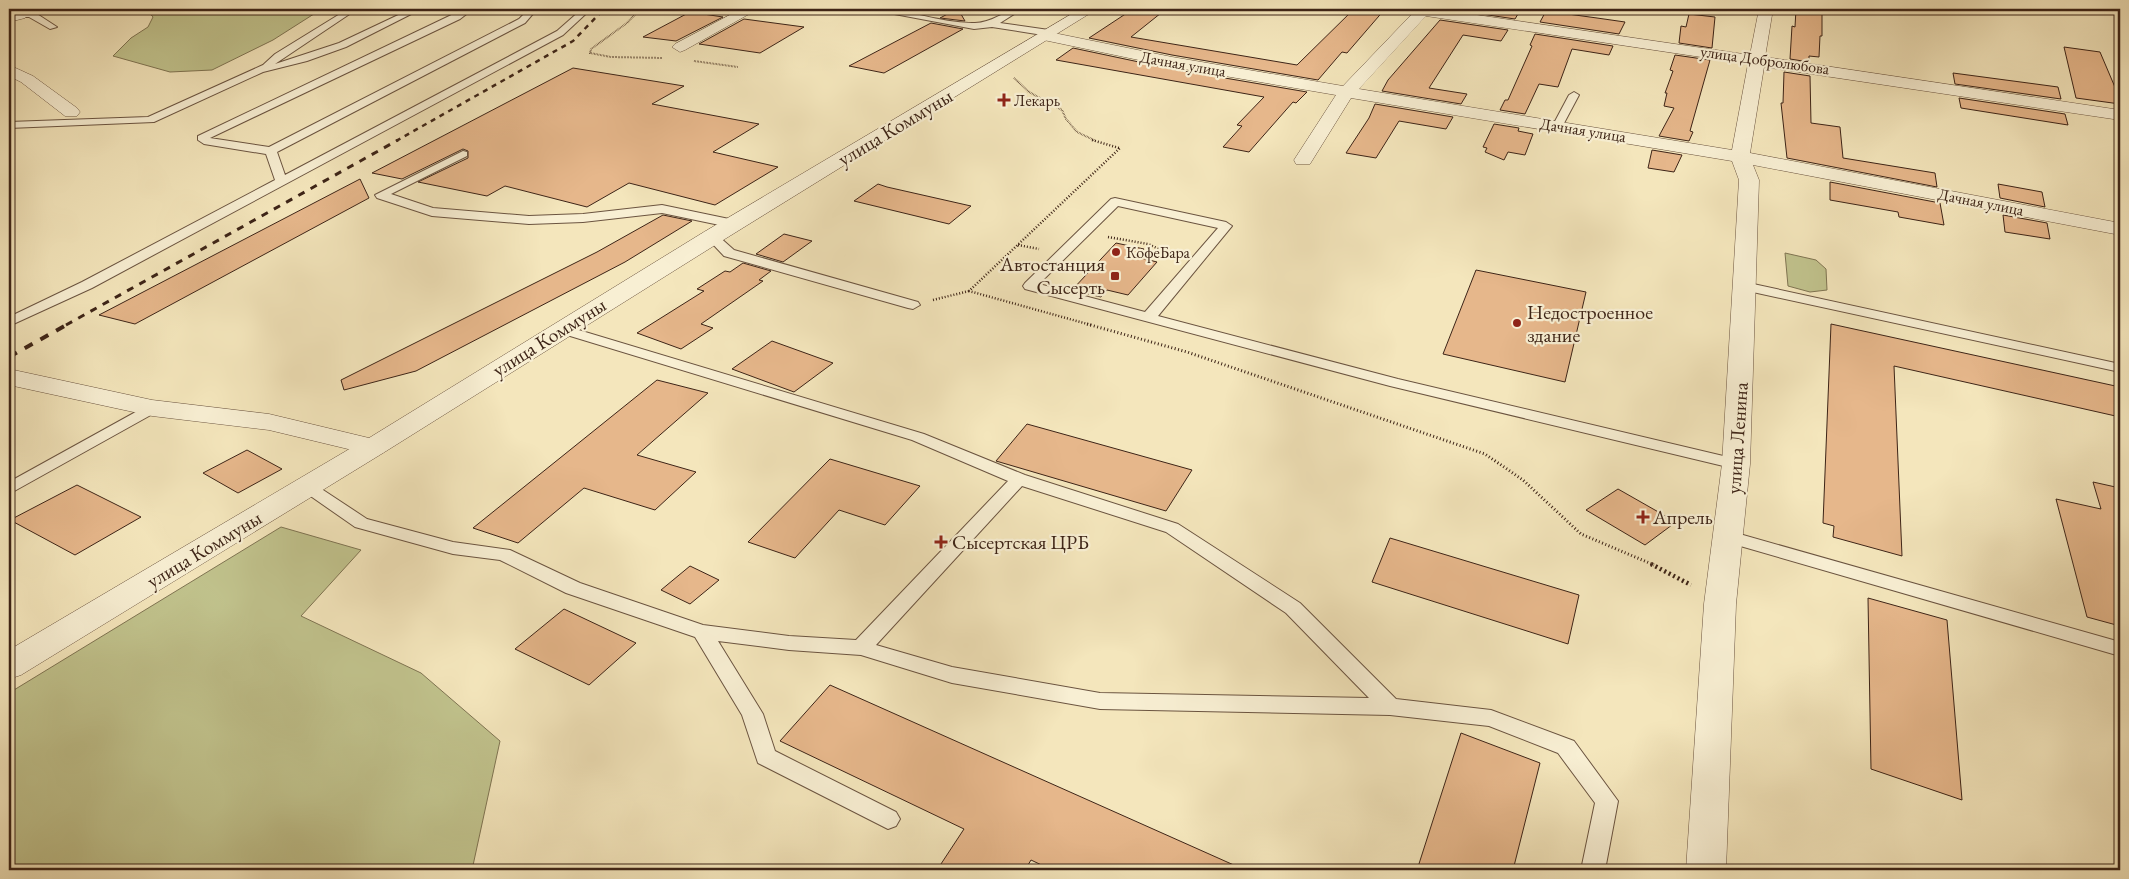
<svg xmlns="http://www.w3.org/2000/svg" width="2129" height="879" viewBox="0 0 2129 879" font-family="'EB Garamond',serif">
<style>
.green{fill:#c1c38d;stroke:#7f7452}
.building{fill:#e6b78b;stroke:#3d2417}
.lines{fill:none;stroke-linecap:round;stroke-linejoin:round}
.service-casing{stroke:#6b5440;stroke-width:2}
.minor-casing{stroke:#6b5440;stroke-width:1}
.tertiary-casing{stroke:#6b5440;stroke-width:1}
.path-far3{stroke:#3d2417;stroke-width:2;stroke-dasharray:0.5 1;stroke-linecap:butt}
.path-far2{stroke:#3d2417;stroke-width:2.5;stroke-dasharray:1 2;stroke-linecap:butt}
.path-far1{stroke:#3d2417;stroke-width:3;stroke-dasharray:1 2.5;stroke-linecap:butt}
.path{stroke:#3d2417;stroke-width:4.5;stroke-dasharray:2 3;stroke-linecap:butt}
.service{fill:#f8efd3;fill-rule:evenodd}
.minor{fill:#f8efd3;fill-rule:evenodd}
.tertiary{fill:#f8efd3;fill-rule:evenodd}
.rail-far2{stroke:#3d2417;stroke-width:2.5;stroke-dasharray:5 5;stroke-linecap:butt}
.rail-far1{stroke:#3d2417;stroke-width:3;stroke-dasharray:7 7;stroke-linecap:butt}
.rail{stroke:#3d2417;stroke-width:4;stroke-dasharray:9 9;stroke-linecap:butt}
.poi-dot{fill:#8f2418;stroke:#f8efd3;stroke-width:2}
.labels{text-anchor:middle;dominant-baseline:central;stroke-width:4.5;stroke-linejoin:round;paint-order:stroke}
.far-street-label{font-size:16px;fill:#3d2417;stroke:#f8efd3}
.far-poi-label{font-size:16px;fill:#3d2417;stroke:#f8efd3;text-anchor:start}
.street-label{font-size:20px;fill:#3d2417;stroke:#f8efd3}
.poi-label{font-size:20px;fill:#3d2417;stroke:#f8efd3;text-anchor:start}
</style>
<rect width="100%" height="100%" fill="#f4e6bc"/>
<filter id="stains"><feTurbulence type="fractalNoise" baseFrequency=".004" numOctaves="4"/><feColorMatrix values="0 0 0 0 .2 0 0 0 0 .09 0 0 0 0 .02 0 0 0 .5 -.17"/></filter>
<radialGradient id="worn" r=".72"><stop offset=".6" stop-color="#630" stop-opacity="0"/><stop offset="1" stop-color="#630" stop-opacity=".3"/></radialGradient>
<path class="green" d="M146 9 317 12 273 40 212 70 170 72 113 56 131 38 148 27 153 17Z
M1785 253 1816 260 1826 269 1827 290 1810 292 1788 286Z
M281 527 361 550 301 616 421 673 500 741 472 870H9V693Z"/>
<path class="building" d="M958 9 965 21 940 18 957 9Z
M1133 9H1166L1131 37 1297 65 1354 9H1385L1347 53 1342 52 1318 80 1172 55 1089 38Z
M1448 9H1521L1515 19Z
M1796 9H1822V36H1820L1819 57 1809 56V62L1790 59 1792 26 1795 27Z
M1546 11 1597 18 1625 22 1619 34 1540 22Z
M690 12 723 17 676 41 643 37Z
M1689 14 1715 17 1712 48 1679 43 1681 26 1686 27Z
M744 19 804 27 760 53 699 44Z
M1440 20 1508 30 1501 41 1463 35 1429 88 1467 94 1461 104 1382 91 1388 80Z
M931 23 963 29 884 73 849 66Z
M1535 34 1613 46 1609 55 1572 49 1558 87 1539 84 1525 114 1500 110 1505 100H1508L1532 46 1530 45Z
M2064 47 2100 52 2120 99V104L2076 98Z
M1073 48 1172 69 1307 92 1296 103 1293 102 1249 152 1223 147 1242 126 1237 125 1264 97 1056 60Z
M1675 55 1710 60 1690 131 1693 132 1689 141 1659 136 1674 108 1664 106 1667 93H1665L1673 71 1670 70Z
M573 68 684 86 652 104 759 124 713 152 778 167 715 205 629 183 587 207 505 186 487 196 418 182 468 158V151L463 149 402 179 372 173Z
M1784 72 1810 76 1811 123 1840 127 1843 158 1935 173 1937 187 1787 158 1781 103H1783Z
M1953 73 2058 87 2061 99 1955 84Z
M1959 98 2065 114 2068 125 1961 108Z
M1375 104 1453 117 1446 129 1399 121 1376 158 1346 153 1369 118Z
M1494 124 1519 128 1518 131 1533 134 1525 155 1508 152 1504 160 1485 152 1487 148 1483 147Z
M1652 150 1682 155 1674 172 1648 168Z
M360 179 369 198 135 324 99 315Z
M1830 182 1940 203 1944 225 1899 217 1898 212 1830 200Z
M878 184 887 187 971 206 949 224 854 201Z
M1998 184 2042 192 2045 207 2000 198Z
M663 215 692 221 625 262 416 371 344 390 341 380 597 252Z
M2003 215 2047 223 2050 239 2005 232Z
M784 234 812 241 783 262 756 254Z
M1116 243 1144 249 1137 257 1157 262 1128 295 1107 290 1101 297 1072 290Z
M743 263 771 271 759 280 763 281 701 324 713 328 681 349 637 333 704 291 697 289 725 271 730 272Z
M1476 270 1586 292 1565 382 1443 354Z
M1831 324 2120 387V417L1894 366 1902 556 1833 537 1834 526 1823 523Z
M772 341 833 363 794 392 732 369Z
M657 380 708 393 637 455 696 472 655 510 584 488 518 543 473 528Z
M1027 424 1192 470 1166 511 996 461Z
M247 450 282 469 238 493 203 473Z
M830 459 920 486 885 525 839 510 795 558 748 542Z
M2093 482 2120 488V626L2087 617 2056 499 2101 509Z
M77 485 141 517 75 555 10 520Z
M1618 489 1676 522 1645 545 1586 510Z
M1390 538 1579 595 1568 644 1372 582Z
M690 566 719 580 690 604 661 590Z
M1868 598 1947 620 1962 800 1871 769Z
M564 609 636 643 589 685 515 649Z
M830 685 1245 870H1052L1031 860 1025 870H937L964 829 780 741Z
M1461 733 1540 763 1513 870H1417Z"/>
<g class="lines">
<g class="service-casing">
<path id="service" d="M348 9H357L275 64 339 43 411 9H421L346 47 307 61 263 72 154 122 9 128V122L148 117 263 65 275 54Z
M464 9H473L460 19 210 138 269 147 519 19 529 9H537L525 23 277 152 285 175 557 31 582 9H591L563 35 92 288 9 326V317L82 282 275 180 266 154 204 144 198 140V136Z
M868 9C904 7 940 24 975 23 993 23 1005 9 1022 9L1000 23 1049 30 1053 33 1049 36 992 27 974 29Z
M20 12H34L57 27 50 29 29 17H17L16 15Z
M1574 92 1579 95 1563 125 1558 128 1554 127 1553 125 1569 95Z
M463 151 467 152V156L391 194 433 208 529 216 583 214 662 205 734 220 740 224 734 228 662 213 583 222 529 224 432 216 377 198 375 195Z
M1115 198 1226 222 1232 226 1158 316 1398 379 1736 459 1742 460 1744 464 1742 468 1736 469 1390 386 1025 289 1023 286 1025 283 1111 199ZM1118 206 1218 228 1145 312 1039 284Z
M712 233 716 234 734 250 918 302 920 305 913 309 908 308 724 256 706 237Z
M1744 282 2120 364V372L1739 289 1737 286Z
M562 325 924 434 1025 475 1178 524 1300 603 1396 699 1491 710 1574 741 1618 801 1605 870H1581L1595 803 1558 753 1489 726 1390 715 1100 709 952 683 861 655 789 650 718 641 763 714 775 751 896 812 900 819 896 826 888 829 758 763 742 715 695 637 566 593 500 560 453 554 355 527 299 488 302 484H314L367 519 453 542 510 550 580 583 703 625 789 636 856 640 1008 481 912 440 557 332 555 329ZM1022 486 1166 532 1286 613 1369 698 1100 693 952 667 876 645Z
M152 403 160 408 158 411 9 494V482Z
M1729 531 2120 642V656L1723 541 1720 537 1723 533Z"/>
</g>
<g class="minor-casing">
<path id="minor" d="M741 9H758L685 50 680 52 672 47 675 44Z
M1402 9H1436L1750 55 1759 9H1773L1765 57 2120 110V120L1764 67 1750 153 2120 223V235L1753 165 1759 180 1750 464 1736 604 1726 870H1686L1704 604 1722 464 1739 180 1732 161 1351 98 1310 164H1296L1294 160 1336 95 1172 67 1039 39 1036 36 1044 31 1172 57 1343 86 1412 14 1404 12ZM1426 16 1748 64 1732 150 1359 89Z
M20 11 27 15 25 18 9 22V14Z
M9 65 33 76 77 108 80 112 77 116H65L21 82 9 76Z
M373 439 383 441 387 447 383 453 21 675 9 679V650L363 441Z"/>
</g>
<g class="tertiary-casing">
<path id="tertiary" d="M1080 9H1097L720 242 383 453 373 455 269 430 152 416 9 385V369L152 400 269 414 369 438 704 232Z"/>
</g>
<path class="path-far3" d="M640 9 627 23 591 49 590 53 611 57 663 58
M1111 14 1119 9
M694 61 738 67
M1014 78 1029 92 1062 110 1066 119 1077 132 1096 141"/>
<path class="path-far2" d="M1092 140 1119 148
M1108 237 1148 244 1159 249 1153 255
M1018 245 1039 249
M933 300 969 291
M1091 325 969 291 1120 148"/>
<path class="path-far1" d="M1087 324 1187 352 1485 454 1523 480 1581 534 1654 565"/>
<path class="path" d="M1651 564 1691 585"/>
<use href="#service" class="service"/>
<use href="#minor" class="minor"/>
<use href="#tertiary" class="tertiary"/>
<path class="rail-far2" d="M396 141 573 41 604 9"/>
<path class="rail-far1" d="M66 325 398 140"/>
<path class="rail" d="M9 357 68 324"/>
</g>
<g class="poi-dot">
<path d="M1001.5 92.5h5v5h5v5h-5v5h-5v-5h-5v-5h5z"/>
<circle cx="1116" cy="252" r="5"/>
<rect x="1110" y="271" width="10" height="10" rx="2.5"/>
<circle cx="1517" cy="323" r="5"/>
<path d="M1640.5 509.5h5v5h5v5h-5v5h-5v-5h-5v-5h5z"/>
<path d="M938.5 534.5h5v5h5v5h-5v5h-5v-5h-5v-5h5z"/>
</g>
<g class="labels">
<g class="far-street-label">
<text transform="translate(1765 60) rotate(8)">улица Добролюбова</text>
<text transform="translate(1183 64) rotate(10)">Дачная улица</text>
<text transform="translate(1583 130) rotate(9)">Дачная улица</text>
<text transform="translate(1981 202) rotate(11)">Дачная улица</text>
</g>
<g class="far-poi-label">
<text x="1014" y="100">Лекарь</text>
<text x="1126" y="252">КофеБара</text>
</g>
<g class="street-label">
<text transform="translate(895 127) rotate(-31)">улица Коммуны</text>
<text transform="translate(549 337) rotate(-32)">улица Коммуны</text>
<text transform="translate(1737 438) rotate(-86)">улица Ленина</text>
<text transform="translate(204 549) rotate(-31)">улица Коммуны</text>
</g>
<g class="poi-label">
<text x="1105" y="264" text-anchor="end">Автостанция<tspan x="1105" dy="23">Сысерть</tspan></text>
<text x="1527" y="312">Недостроенное<tspan x="1527" dy="23">здание</tspan></text>
<text x="1653" y="517">Апрель</text>
<text x="952" y="542">Сысертская ЦРБ</text>
</g>
</g>
<rect width="2129" height="879" fill="none" stroke="#f4e6bc" stroke-width="30"/>
<rect x="10" y="10" width="2109" height="859" fill="none" stroke="#3d2417" stroke-width="2.5"/>
<rect x="15" y="15" width="2099" height="849" fill="none" stroke="#3d2417"/>
<rect width="100%" height="100%" filter="url(#stains)"/>
<rect width="100%" height="100%" fill="url(#worn)"/>
</svg>
